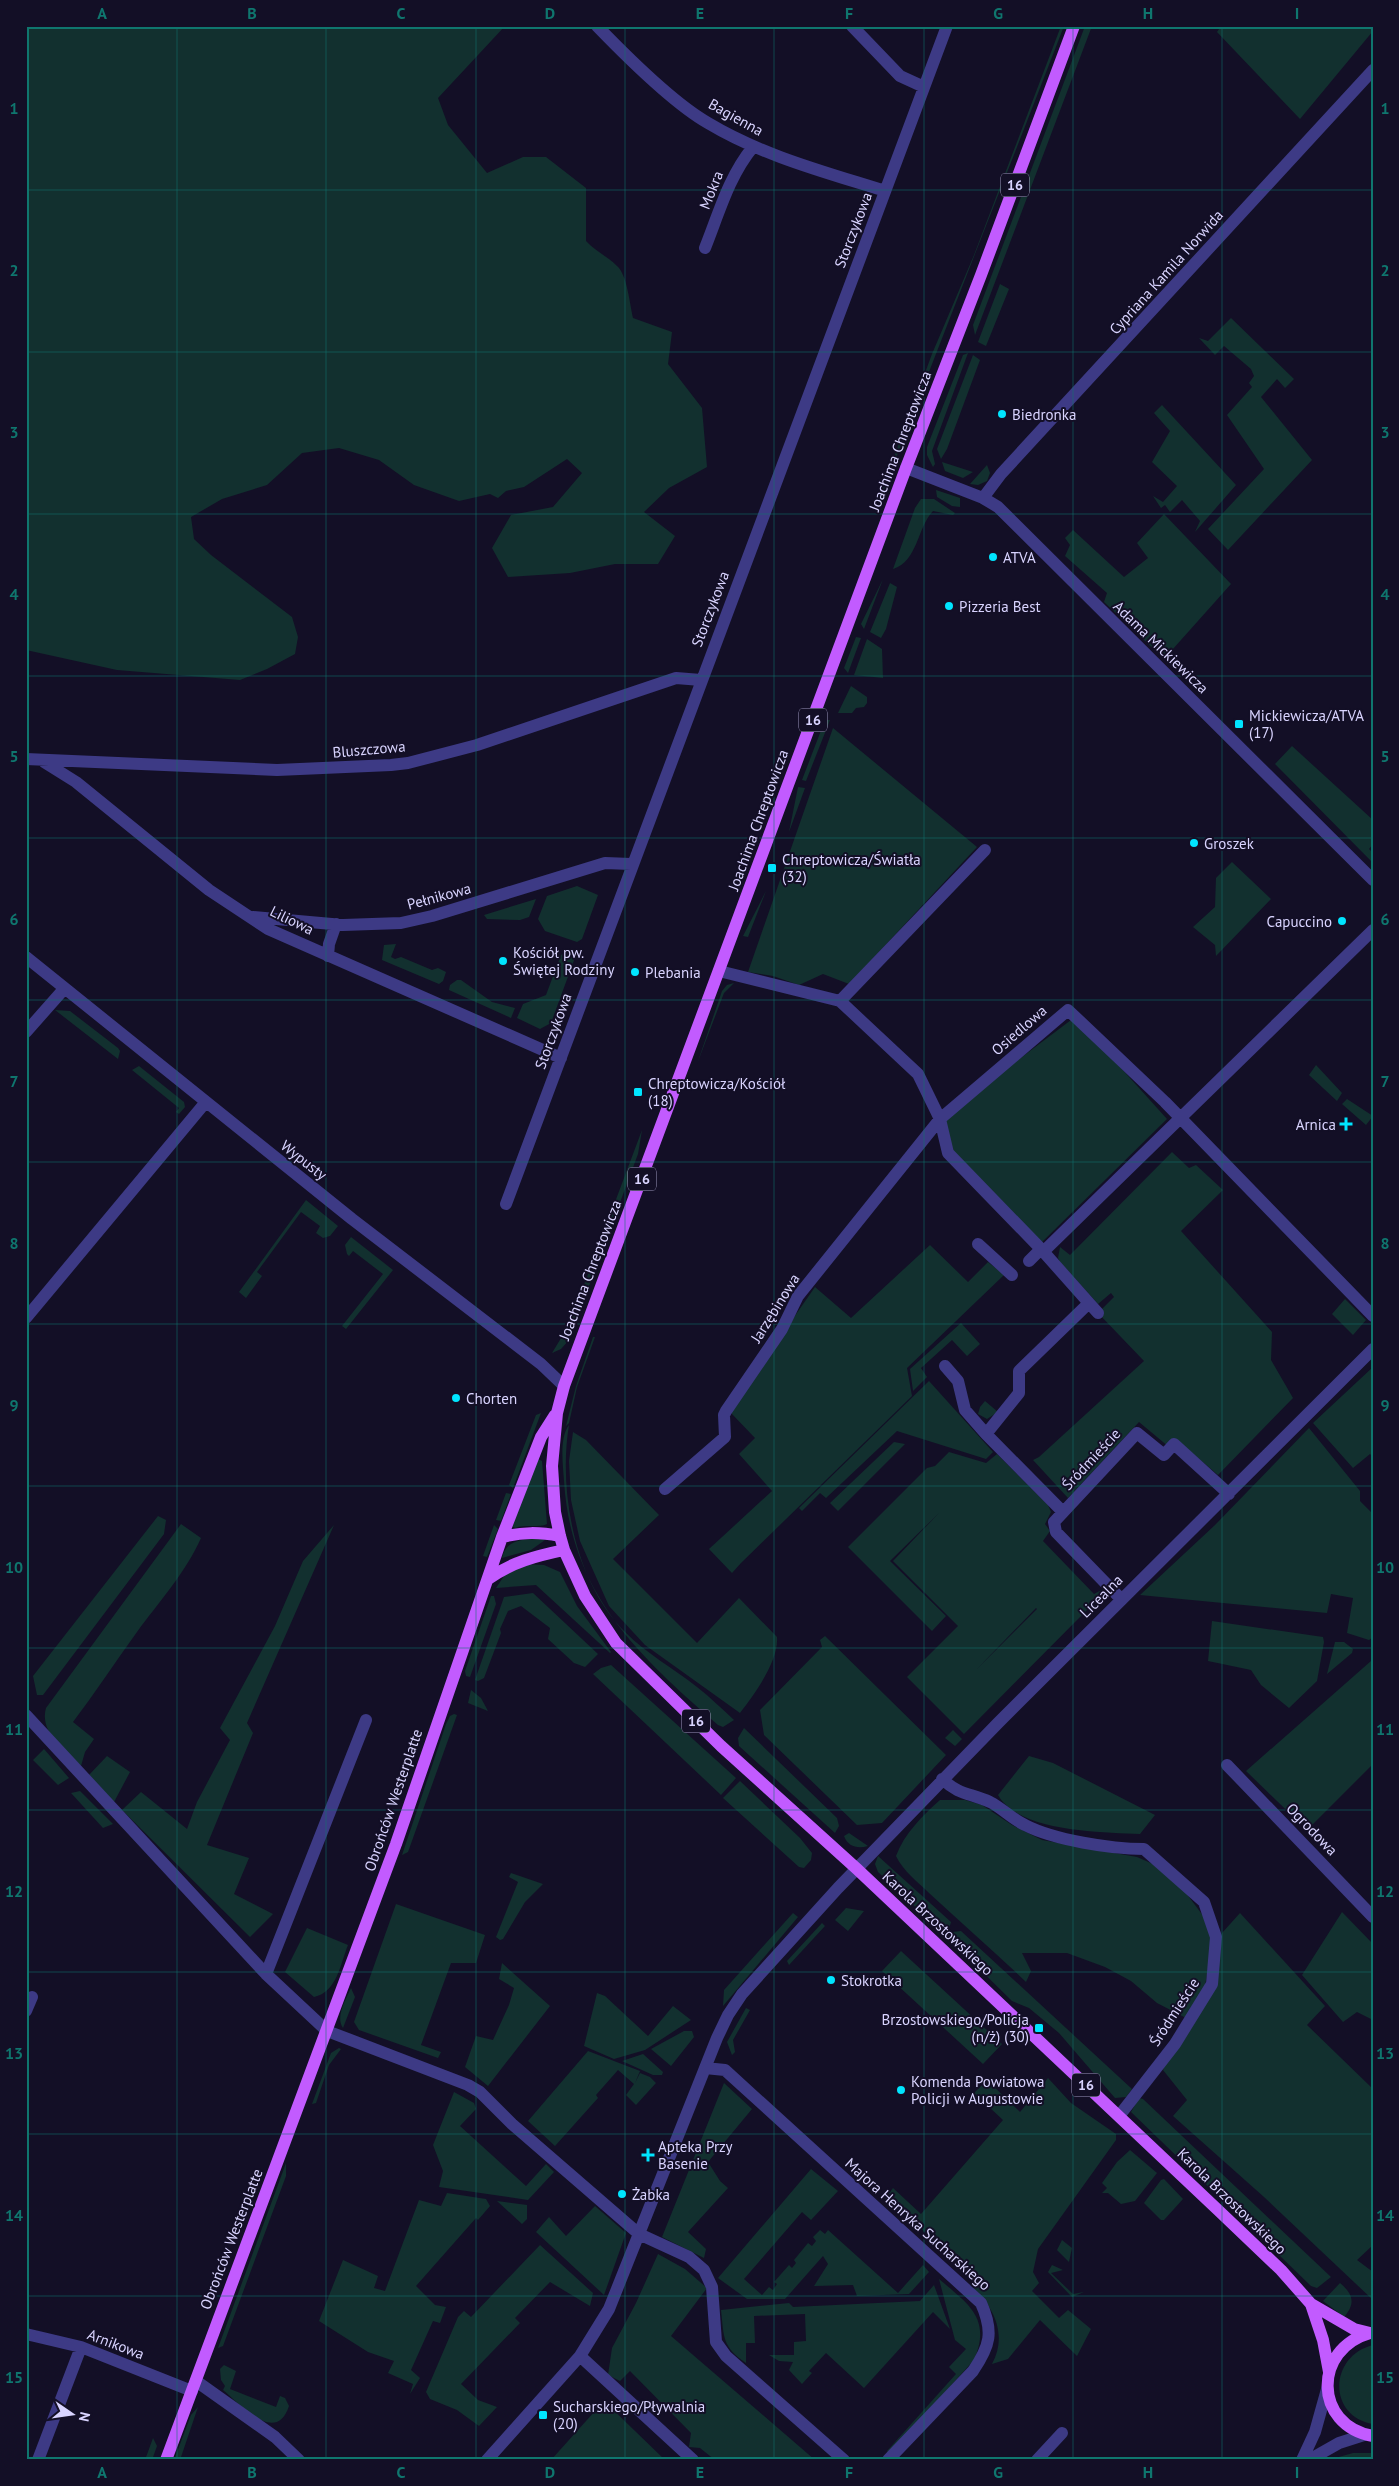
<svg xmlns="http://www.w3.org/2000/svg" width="1399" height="2486" viewBox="0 0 1399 2486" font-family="'PT Sans',sans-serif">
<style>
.green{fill:#12302f;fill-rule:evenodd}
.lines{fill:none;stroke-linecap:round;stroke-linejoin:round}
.minor{stroke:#3d3a85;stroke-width:12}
.major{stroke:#c25bff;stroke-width:12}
.grid{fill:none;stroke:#0f766e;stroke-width:1;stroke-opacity:0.55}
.poi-dot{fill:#00e5ff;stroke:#130f26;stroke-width:2}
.labels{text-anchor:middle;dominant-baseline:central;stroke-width:4;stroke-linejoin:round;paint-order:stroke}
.shield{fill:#130f26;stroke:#9e99be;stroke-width:1}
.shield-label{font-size:14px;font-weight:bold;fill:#d9d4ff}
.street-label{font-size:15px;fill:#d9d4ff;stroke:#130f26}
.poi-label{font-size:15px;fill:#d9d4ff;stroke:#130f26;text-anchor:start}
.neatline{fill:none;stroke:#0f766e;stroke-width:2}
.grid-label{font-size:16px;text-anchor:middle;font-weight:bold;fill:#0f766e}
</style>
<rect width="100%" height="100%" fill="#130f26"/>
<path class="green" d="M26 26H505L438 98 448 125 487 173 523 157H546L586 188V241C595 251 607 256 617 266 627 274 630 305 633 318L672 332 668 364 702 408 707 467 669 488 644 512 675 536 658 564H615L570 573 508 577 492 548 511 515 553 507 582 473 567 459 524 487 506 491 498 498 490 494 459 501 414 485 379 460 339 448 302 453 267 485 222 499 191 517 194 539 211 555 292 617 298 637 295 654 267 669 240 680 117 670 26 650Z
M1061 26H1064C1003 185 939 342 880 501L878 500 932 354 974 255Z
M1085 26H1092L975 335 973 325Z
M1221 26H1373V31L1300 119 1217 32Z
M1000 284 1009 289 986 346 978 342Z
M1231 318 1294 379 1285 388 1277 379 1261 397 1312 460 1228 550 1208 529 1264 469 1227 415 1252 387 1249 383 1254 376 1251 369 1224 346 1215 355 1199 338 1208 341Z
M968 353 932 451 935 464 933 467 927 455V447L963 355Z
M973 355 980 360 947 449 941 459 937 449Z
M1162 405 1236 485 1195 532 1200 521 1182 500 1170 512 1165 505 1161 508 1153 496 1163 502 1177 486 1152 462 1170 431 1154 413Z
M942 462 973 472 963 478 945 471Z
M987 465 990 473 987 481 978 485 970 484Z
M936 490 960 498V507L952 506 937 497Z
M921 499H934L955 513 953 515 933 511C917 528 918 561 893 569L915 508Z
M1164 514 1231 584 1164 659 1104 602 1107 593 1065 556 1070 545 1065 538 1073 530 1124 577 1148 558 1137 543Z
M883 579 864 629 861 624Z
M890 583 897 587 886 629 881 638 870 632Z
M856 637 861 638 848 673 844 668Z
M867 639 882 649 883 678 854 675Z
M851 686 867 697V703L864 707 856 708 852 713H838Z
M825 720H830L806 781 802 780Z
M833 728 977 847 849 984 823 974 799 985 773 976 748 972Z
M1292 746 1373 820V844L1369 849 1373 853V863L1275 764Z
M798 787 805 788 789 832Z
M1232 862 1271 899 1216 956 1215 945 1193 927 1215 907 1216 878Z
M577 886 598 895 582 939 577 942 545 931 538 919 547 896Z
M766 891 748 937 743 936Z
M536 899 529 917 520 920 487 919 484 915Z
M396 944 391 957 395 959 401 957 432 970 438 968 446 972 443 981 439 984 382 960 384 945Z
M569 949 577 952 551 1023 540 1029 517 1018 523 1004 546 995 561 955Z
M457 980H461L492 1002 515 1008 511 1018 449 990 450 985Z
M734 983 724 993 697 1064 722 991 727 985Z
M55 1010 70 1011 118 1048 120 1051 118 1059Z
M1075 1017 1167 1119 1040 1244 948 1153 940 1119Z
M1316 1065 1342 1093 1337 1101 1309 1075Z
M139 1066 184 1102 185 1107 179 1114 176 1112 179 1108 132 1070Z
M1347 1099 1373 1116 1366 1125 1342 1104Z
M642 1130 638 1154 569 1340 561 1349 552 1353 569 1325Z
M1172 1152 1189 1168 1196 1165 1223 1190 1181 1231 1272 1332 1271 1360 1293 1398 1218 1475 1185 1447H1169L1139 1422 1068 1498 1033 1460 1039 1457 1144 1361 1098 1313 1114 1297 1111 1293 1098 1304 1060 1262 1058 1258 1060 1247 1070 1255Z
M306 1200 338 1226 330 1236 323 1238 316 1233 320 1226 301 1212 257 1272 262 1276 246 1298 239 1292Z
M351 1237 393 1270 346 1329 342 1326 383 1274 353 1251 349 1256 347 1254 345 1245Z
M930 1245 968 1282 988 1262 1004 1275 907 1368 912 1396 741 1563 732 1573 709 1549 772 1491 739 1454 755 1438 732 1414V1406L815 1287 851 1318Z
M1345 1299 1366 1320 1353 1335 1332 1314Z
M961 1323 980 1344 967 1356 952 1340 921 1368 927 1377 913 1391 910 1369Z
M593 1337H595L577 1387 569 1423 566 1426 576 1386Z
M1373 1367V1457L1370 1454 1353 1468 1313 1423Z
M929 1381 993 1452 986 1459 897 1431 826 1498 820 1493 802 1511 799 1508Z
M985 1401 998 1412 987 1419 978 1414 980 1407Z
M541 1413 513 1488 509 1485 536 1415Z
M569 1425C558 1491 575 1583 625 1632 647 1654 673 1668 697 1687 710 1697 722 1709 734 1720L723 1727 718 1725C638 1655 571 1594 564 1481 563 1465 559 1438 569 1425Z
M1309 1428 1360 1491V1501L1373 1514V1637L1369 1640 1347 1633 1353 1598 1331 1594 1327 1613 1140 1595 1215 1525Z
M573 1432 586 1440 659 1515 613 1559 697 1643 739 1598 777 1637C779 1660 755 1694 740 1713L645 1645 609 1606 580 1541 571 1500 569 1461Z
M894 1442 905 1444 838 1511 830 1503Z
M949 1452 986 1463 997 1454 1048 1505 1051 1512 1045 1524 1050 1531 1043 1541 1094 1594 1105 1588 1109 1593 1087 1610 964 1734 907 1677 958 1626 893 1561 939 1513 890 1561 946 1616 932 1631 848 1547 927 1468 935 1466ZM1036 1608 1037 1609 976 1670Z
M538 1459 542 1461 547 1524C540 1528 525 1524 515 1528L512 1526Z
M506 1493 511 1494 501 1521 496 1520Z
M158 1516 166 1520 164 1534 43 1695H37L33 1676Z
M181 1524 201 1538C186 1572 159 1602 137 1632 115 1662 95 1693 73 1722L94 1739 85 1752 81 1766C65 1750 39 1733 46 1708Z
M334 1525 247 1723 253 1733 207 1845 249 1858 234 1894 273 1914 250 1937 122 1810 141 1792 187 1829 197 1802 230 1740 220 1728 275 1626 303 1561Z
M494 1525 498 1529 487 1557 483 1556Z
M539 1538 545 1540 531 1550 502 1558C506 1539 523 1540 539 1538Z
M524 1564 544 1565 560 1572 577 1606 611 1652 610 1653 536 1585 496 1588 506 1573Z
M533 1593 598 1654 585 1667 574 1663 548 1639 550 1628 521 1606 508 1611 500 1629 501 1633 484 1678 478 1681 475 1680 504 1597Z
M491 1596H494L496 1604 470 1677 466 1676 465 1671Z
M1212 1621 1323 1637 1324 1642 1317 1681 1289 1708 1261 1685 1251 1670 1208 1661Z
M825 1636 946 1755 882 1823 857 1825 764 1735 760 1710 822 1647 820 1640Z
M1335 1642H1344L1353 1649 1352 1653 1327 1674Z
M1371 1661 1373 1663V1764L1307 1830 1246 1771Z
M611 1665 736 1778 721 1795 593 1674 601 1668Z
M471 1690 481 1698 488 1711 468 1703Z
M454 1714 457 1715 408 1852 402 1855 446 1724 450 1716Z
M744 1728 837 1818 839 1826 835 1833 739 1746 738 1738Z
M953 1730 962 1739 955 1746 945 1738Z
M44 1749 69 1778 58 1785 33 1760Z
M107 1756 130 1772 114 1802 89 1775Z
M1029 1756 1053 1763 1155 1815 1140 1834C1101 1832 1019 1832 998 1795Z
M740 1781 800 1838 812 1853 811 1860 804 1868 799 1867 723 1798Z
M80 1791 113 1824 103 1828 71 1793Z
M940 1800H965L982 1805 1012 1825 1042 1840 1137 1857 1153 1864 1186 1893 1207 1921 1212 1945 1205 1986 1186 2018 1157 2003 1131 1981 1105 1967 1067 1953H1022L1031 1971 1026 1982C994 1951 961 1923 929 1893 918 1882 903 1871 896 1856 904 1834 923 1815 940 1800Z
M849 1833 868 1846C858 1849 848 1847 844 1836Z
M878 1856 951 1922 949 1929 943 1933 878 1872 875 1864Z
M511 1873 543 1884 525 1902 503 1939 500 1940 496 1937 518 1882 509 1877Z
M396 1904 485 1935 476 1963H451L421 2045 441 2052 438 2058 359 2030 354 2022Z
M846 1908 864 1911 848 1931 835 1920Z
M1342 1912 1373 1944V2020L1357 2012 1343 2022 1302 1975Z
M793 1913 798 1917 723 2006 724 1990Z
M1240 1913 1325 2006 1307 2025 1373 2089V2245L1357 2260 1373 2272V2300L1264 2197 1173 2116 1187 2100 1163 2070 1166 2061 1217 1982 1222 1933Z
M822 1923 825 1926 789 1965 787 1961Z
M307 1928 348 1945C340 1965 337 1992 314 1997L285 1972Z
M961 1931 1132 2089 1126 2097 1115 2098 1059 2033 1029 2008 1012 2001 952 1942 953 1932Z
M901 1951 1002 2044 983 2064 882 1971Z
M502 1963 550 2006 488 2086 465 2067 476 2036 493 2040 509 2005 514 1988 499 1979Z
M351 1988 355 1997 343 2028C335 2017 346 1999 351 1988Z
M597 1993 605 1996 648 2036 673 2006 691 2020 645 2050 614 2059 584 2046Z
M746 2008 750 2010 733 2040 735 2052 732 2055 727 2042Z
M684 2031H692L694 2037 671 2066 651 2049Z
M339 2048 341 2049 329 2065 316 2103 312 2104 331 2053Z
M588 2051 640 2071 635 2083 640 2073 650 2077 656 2083 636 2105 626 2095 634 2084 618 2070 596 2095 598 2098 555 2146 528 2121Z
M643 2054 663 2072 662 2075H653L622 2061Z
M1048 2078 1071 2103 1116 2134V2140L1038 2249 1033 2272 1039 2283 1032 2291 1059 2318 1068 2310 1091 2329 1077 2356 1040 2320 1008 2359 992 2364C1008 2335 994 2305 970 2286L976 2274 885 2199 893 2188 921 2214 1003 2120 974 2093 987 2080 1020 2112Z
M724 2083 752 2109 708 2162 720 2181 728 2188 688 2232 706 2249 704 2258 662 2237Z
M454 2092 474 2103 476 2109 460 2126 526 2186 546 2164 554 2172 528 2200 439 2187 443 2171 433 2145Z
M1139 2098 1143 2099 1331 2277 1317 2288 1311 2286 1131 2112Z
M1130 2150 1157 2173 1135 2201 1121 2204 1108 2193H1102L1107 2188 1102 2183 1117 2162Z
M286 2163V2176L223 2346 218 2348Z
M811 2169 838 2191 811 2220 802 2212 744 2279 762 2295 769 2287 773 2290 777 2284 774 2282 789 2265 792 2268 796 2263 794 2260 808 2243 812 2246 816 2241 813 2237 820 2230 825 2234 828 2230 898 2293 923 2265 929 2272 909 2294 857 2296 853 2285 814 2286 828 2264 823 2256 785 2299H747L718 2278Z
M1164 2179 1183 2199 1164 2220H1161L1144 2203 1161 2180Z
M447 2193 486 2199 490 2206 478 2220 476 2218 416 2286 435 2305 446 2307 440 2323 433 2321 411 2370 420 2378 410 2394 413 2384 388 2373 394 2361 368 2352 319 2321 343 2260 378 2276 374 2288 385 2291 419 2200 441 2206Z
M497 2201 527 2205V2219L522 2224Z
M595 2206 626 2233 604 2295 536 2232 549 2217 566 2236Z
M1062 2240 1072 2248 1069 2262 1057 2250Z
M540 2245 593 2293 590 2306 550 2282 515 2318 520 2323 461 2384 478 2400 497 2407 479 2426 457 2410 430 2399 426 2392 458 2317 464 2311 471 2317Z
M658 2254 685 2269 707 2288 671 2336 815 2460H715L700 2448 689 2447 691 2433 630 2371 620 2381 608 2375 612 2348 636 2303Z
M1052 2265 1063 2270 1051 2273 1073 2294 1084 2292 1072 2297 1048 2272Z
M939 2279C968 2304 992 2318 974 2360L889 2454 887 2451 956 2374 949 2367 966 2349 955 2340Z
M1340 2283C1353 2294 1356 2303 1344 2317L1323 2301Z
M934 2285 950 2329 933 2312 864 2388 826 2353 809 2371 812 2373 802 2384 789 2370 793 2362 779 2361 769 2355H794V2342L806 2341 805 2314 754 2316 755 2343H746V2363C722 2347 724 2337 721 2310L789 2303 793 2307 920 2301Z
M1373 2345V2424C1327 2416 1329 2356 1373 2345Z
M224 2365 236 2371 230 2389 276 2407 280 2396 285 2398 289 2406C276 2446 240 2404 223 2390L225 2386 221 2380 220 2369Z
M604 2401 665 2460H551Z
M198 2407 180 2460H174L191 2415Z
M153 2438 157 2446 152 2460H145Z
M1353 2453H1373V2460H1328Z"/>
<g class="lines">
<path class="minor" d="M597 26C626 56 673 103 708 123 763 156 825 172 885 191
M852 26 900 76 924 87
M705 248C719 213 729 176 753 147
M906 468 983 498 998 507 1373 880
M983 498 1001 474 1373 70
M26 759 277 770 391 765 408 763 477 745 676 678 701 680
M44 762 76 782 209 890 268 929 561 1058
M253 917 343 925 401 923 432 916 605 863 631 864
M328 956 329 944 336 924
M26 957 352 1219 541 1364 564 1386
M719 971 840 1001 918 1074 940 1119 948 1153 1041 1249 1089 1303 1019 1371V1393L986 1434 1063 1512
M840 1001 985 850
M26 1032 64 989
M506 1204 947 26
M978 1244 1012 1275
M1043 1252 1373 930
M1029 1261 1041 1249
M1089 1303 1098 1313
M26 1318 205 1103
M945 1366 958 1381 965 1410 986 1434
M665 1489 725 1437 724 1415 726 1411 782 1329 798 1296 940 1119 1068 1010 1165 1102 1373 1316
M1121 1599 1056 1532 1054 1522 1137 1433 1164 1455 1174 1444 1229 1494
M26 1715 266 1974 327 2031 468 2085 480 2092 512 2124 639 2234 689 2257 704 2270 712 2287 716 2342 726 2356 844 2460
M1227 1765 1373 1917
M942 1779C959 1795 970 1793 990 1802 1002 1808 1012 1819 1025 1825 1054 1840 1111 1849 1144 1849L1204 1902 1216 1937 1212 1984 1175 2044 1119 2116
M266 1974 366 1720
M26 2011 32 1997
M705 2068 725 2070 981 2303C994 2332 990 2346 973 2371L888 2460
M26 2334 81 2347 192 2391
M580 2356 693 2460
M196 2381 275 2437 299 2460
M38 2460 81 2347
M487 2460 580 2356 609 2309 717 2038 728 2015 742 1994 838 1888 998 1723 1373 1349
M1037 2460 1062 2433
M1302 2460 1315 2432 1327 2389
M1309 2460 1339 2443 1364 2435"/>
<path class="major" d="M1074 26 981 275 906 468 564 1386 557 1413 552 1466 555 1512 560 1536 564 1550 585 1596 616 1643 721 1746 857 1869 1218 2210 1281 2270 1311 2304 1354 2329 1370 2333
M502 1537C523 1532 539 1532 560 1536
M488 1579C512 1562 536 1556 564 1550
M1311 2304 1323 2340 1329 2372
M1370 2333C1313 2349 1313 2425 1373 2436
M166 2460 396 1844 502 1537 541 1437 555 1415"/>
</g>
<path class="grid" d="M177 26V2460M326 26V2460M476 26V2460M625 26V2460M774 26V2460M924 26V2460M1073 26V2460M1222 26V2460M26 190H1373M26 352H1373M26 514H1373M26 676H1373M26 838H1373M26 1000H1373M26 1162H1373M26 1324H1373M26 1486H1373M26 1648H1373M26 1810H1373M26 1972H1373M26 2134H1373M26 2296H1373"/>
<g class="poi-dot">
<circle cx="1002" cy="414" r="5"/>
<circle cx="993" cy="557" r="5"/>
<circle cx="949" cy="606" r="5"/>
<rect x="1234" y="719" width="10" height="10" rx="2.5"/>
<circle cx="1194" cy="843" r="5"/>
<rect x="767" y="863" width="10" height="10" rx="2.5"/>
<circle cx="1342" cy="921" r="5"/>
<circle cx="503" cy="961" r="5"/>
<circle cx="635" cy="972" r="5"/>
<rect x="633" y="1087" width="10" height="10" rx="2.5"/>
<path d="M1343.5 1116.5h5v5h5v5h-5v5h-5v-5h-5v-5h5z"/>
<circle cx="456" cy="1398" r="5"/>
<circle cx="831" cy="1980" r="5"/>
<rect x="1034" y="2023" width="10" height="10" rx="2.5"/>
<circle cx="901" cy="2090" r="5"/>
<path d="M645.5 2147.5h5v5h5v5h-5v5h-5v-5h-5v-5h5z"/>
<circle cx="622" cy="2194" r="5"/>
<rect x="538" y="2410" width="10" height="10" rx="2.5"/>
</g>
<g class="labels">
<g class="shield">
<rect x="1001" y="173.5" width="28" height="23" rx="4"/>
<rect x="799" y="708.5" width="28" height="23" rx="4"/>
<rect x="628" y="1167.5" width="28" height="23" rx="4"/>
<rect x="682" y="1709.5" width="28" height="23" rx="4"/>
<rect x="1072" y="2073.5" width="28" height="23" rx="4"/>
</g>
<g class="shield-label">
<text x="1015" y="185">16</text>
<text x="813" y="720">16</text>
<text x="642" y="1179">16</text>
<text x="696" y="1721">16</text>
<text x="1086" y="2085">16</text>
</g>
<g class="street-label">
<text transform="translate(736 117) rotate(29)">Bagienna</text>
<text transform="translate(711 190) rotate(-68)">Mokra</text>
<text transform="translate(853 230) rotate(-69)">Storczykowa</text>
<text transform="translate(1166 272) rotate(-48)">Cypriana Kamila Norwida</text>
<text transform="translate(900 441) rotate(-69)">Joachima Chreptowicza</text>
<text transform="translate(710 609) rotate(-69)">Storczykowa</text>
<text transform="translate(1161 647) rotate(44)">Adama Mickiewicza</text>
<text transform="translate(369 749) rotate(-5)">Bluszczowa</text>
<text transform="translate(758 820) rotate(-70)">Joachima Chreptowicza</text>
<text transform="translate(439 896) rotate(-15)">Pełnikowa</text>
<text transform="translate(292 920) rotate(26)">Liliowa</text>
<text transform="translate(1019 1030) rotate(-41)">Osiedlowa</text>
<text transform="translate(553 1031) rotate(-70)">Storczykowa</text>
<text transform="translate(304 1160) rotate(38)">Wypusty</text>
<text transform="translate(590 1270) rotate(-69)">Joachima Chreptowicza</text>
<text transform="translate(775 1308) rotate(-58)">Jarzębinowa</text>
<text transform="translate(1091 1459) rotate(-47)">Śródmieście</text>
<text transform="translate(1101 1596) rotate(-45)">Licealna</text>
<text transform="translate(393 1800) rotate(-71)">Obrońców Westerplatte</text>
<text transform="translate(1312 1829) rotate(46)">Ogrodowa</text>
<text transform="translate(938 1923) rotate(43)">Karola Brzostowskiego</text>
<text transform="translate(1174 2012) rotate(-57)">Śródmieście</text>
<text transform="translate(1232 2201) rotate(44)">Karola Brzostowskiego</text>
<text transform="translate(918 2224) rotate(42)">Majora Henryka Sucharskiego</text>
<text transform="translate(231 2239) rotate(-69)">Obrońców Westerplatte</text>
<text transform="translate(116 2344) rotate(21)">Arnikowa</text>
</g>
<g class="poi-label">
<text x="1012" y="414">Biedronka</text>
<text x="1003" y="557">ATVA</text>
<text x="959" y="606">Pizzeria Best</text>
<text x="1249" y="715">Mickiewicza/ATVA<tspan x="1249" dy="17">(17)</tspan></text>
<text x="1204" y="843">Groszek</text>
<text x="782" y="859">Chreptowicza/Światła<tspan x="782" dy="17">(32)</tspan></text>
<text x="1332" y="921" text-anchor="end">Capuccino</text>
<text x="513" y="952">Kościół pw.<tspan x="513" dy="17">Świętej Rodziny</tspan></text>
<text x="645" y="972">Plebania</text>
<text x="648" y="1083">Chreptowicza/Kościół<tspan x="648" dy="17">(18)</tspan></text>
<text x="1336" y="1124" text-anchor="end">Arnica</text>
<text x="466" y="1398">Chorten</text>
<text x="841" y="1980">Stokrotka</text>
<text x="1029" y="2019" text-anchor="end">Brzostowskiego/Policja<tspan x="1029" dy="17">(n/ż) (30)</tspan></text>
<text x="911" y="2081">Komenda Powiatowa<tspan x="911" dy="17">Policji w Augustowie</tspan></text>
<text x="658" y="2146">Apteka Przy<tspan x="658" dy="17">Basenie</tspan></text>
<text x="632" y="2194">Żabka</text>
<text x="553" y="2406">Sucharskiego/Pływalnia<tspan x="553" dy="17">(20)</tspan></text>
</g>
</g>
<rect width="1399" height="2486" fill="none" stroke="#130f26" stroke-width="55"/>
<g transform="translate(72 2414) rotate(103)" stroke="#130f26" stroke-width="4" paint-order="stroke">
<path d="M0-4L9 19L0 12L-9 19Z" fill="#d9d4ff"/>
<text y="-8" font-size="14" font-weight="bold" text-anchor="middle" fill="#d9d4ff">N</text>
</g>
<rect x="28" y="28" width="1344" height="2430" class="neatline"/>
<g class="grid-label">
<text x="102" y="19">A</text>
<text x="252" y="19">B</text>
<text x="401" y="19">C</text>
<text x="550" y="19">D</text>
<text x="700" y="19">E</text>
<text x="849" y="19">F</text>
<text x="998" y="19">G</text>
<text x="1148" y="19">H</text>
<text x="1297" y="19">I</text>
<text x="14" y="114">1</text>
<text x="1385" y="114">1</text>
<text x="14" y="276">2</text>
<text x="1385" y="276">2</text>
<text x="14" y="438">3</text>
<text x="1385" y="438">3</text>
<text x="14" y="600">4</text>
<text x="1385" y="600">4</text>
<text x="14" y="762">5</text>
<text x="1385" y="762">5</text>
<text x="14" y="925">6</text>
<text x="1385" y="925">6</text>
<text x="14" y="1087">7</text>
<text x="1385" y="1087">7</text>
<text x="14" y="1249">8</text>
<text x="1385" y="1249">8</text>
<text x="14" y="1411">9</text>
<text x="1385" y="1411">9</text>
<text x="14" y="1573">10</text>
<text x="1385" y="1573">10</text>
<text x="14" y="1735">11</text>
<text x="1385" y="1735">11</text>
<text x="14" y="1897">12</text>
<text x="1385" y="1897">12</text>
<text x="14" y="2059">13</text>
<text x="1385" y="2059">13</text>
<text x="14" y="2221">14</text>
<text x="1385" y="2221">14</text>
<text x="14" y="2383">15</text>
<text x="1385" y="2383">15</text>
<text x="102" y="2478">A</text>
<text x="252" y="2478">B</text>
<text x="401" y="2478">C</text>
<text x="550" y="2478">D</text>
<text x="700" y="2478">E</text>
<text x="849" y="2478">F</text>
<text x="998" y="2478">G</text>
<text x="1148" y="2478">H</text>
<text x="1297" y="2478">I</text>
</g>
</svg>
